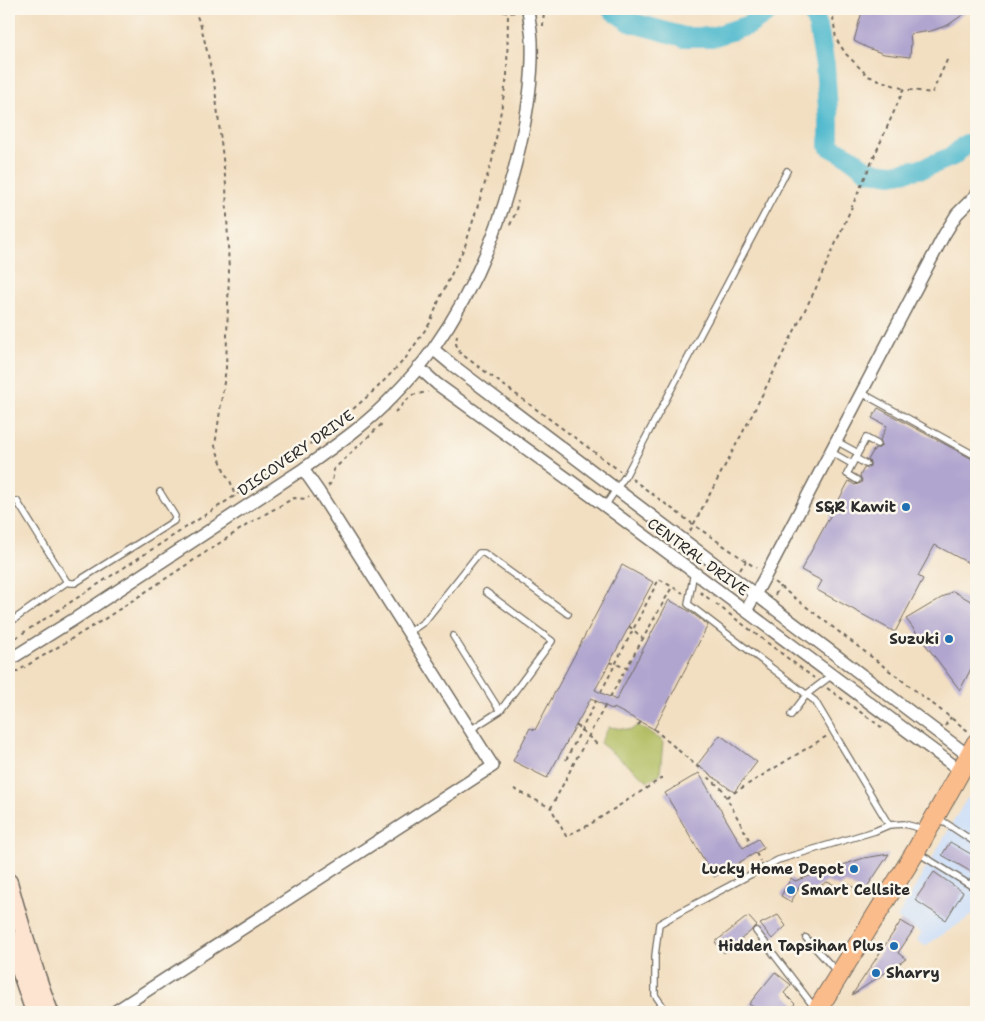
<svg xmlns="http://www.w3.org/2000/svg" width="985" height="1021" viewBox="0 0 985 1021" font-family="'Shantell Sans',sans-serif">
<style>
.built{fill:#c8dcf9}
.green{fill:#afbb5d;stroke:#6d7344}
.lines{fill:none;stroke-linecap:round;stroke-linejoin:round}
.river{stroke:#51bace;stroke-width:20}
.building{fill:#b0a5cf}
.lane-casing{stroke:#716a5f;stroke-width:8}
.street-casing{stroke:#716a5f;stroke-width:14}
.secondary-casing{stroke:#716a5f;stroke-width:19}
.primary-casing{stroke:#716a5f;stroke-width:21}
.path{stroke:#716a5f;stroke-width:2;stroke-dasharray:4 4;stroke-linecap:butt}
.lane{stroke:#fff;stroke-width:5.5}
.street{stroke:#fff;stroke-width:11}
.secondary{stroke:#fde4d1;stroke-width:16}
.primary{stroke:#fabc8b;stroke-width:19}
.poi-dot{fill:#1f6fb2;stroke:#fbf7ec;stroke-width:2}
.labels{text-anchor:middle;dominant-baseline:central;stroke-width:5;stroke-linejoin:round;paint-order:stroke}
.street-label{font-size:15px;fill:#2b2b2b;stroke:#fbf7ec}
.poi-label{font-size:15px;font-weight:bold;fill:#2b2b2b;stroke:#fbf7ec;text-anchor:end}
</style>
<rect width="100%" height="100%" fill="#fbf7ec"/>
<filter id="ink" filterUnits="userSpaceOnUse"><feTurbulence type="fractalNoise" baseFrequency=".02" numOctaves="2"/><feDisplacementMap in="SourceGraphic" scale="10" xChannelSelector="R" yChannelSelector="G"/><feConvolveMatrix kernelMatrix="1 2 1 2 8 2 1 2 1" color-interpolation-filters="sRGB"/></filter>
<filter id="wash" filterUnits="userSpaceOnUse"><feTurbulence type="fractalNoise" baseFrequency=".0096" numOctaves="4" result="noise"/><feDisplacementMap in="SourceGraphic" scale="20" xChannelSelector="R" yChannelSelector="G"/><feGaussianBlur stdDeviation="1.12" result="paint"/><feColorMatrix in="noise" values="0 0 0 0 0 0 0 0 0 0 0 0 0 0 0 0 0 1.4 0 .05"/><feComposite in="paint" operator="in"/></filter>
<g filter="url(#wash)">
<rect width="100%" height="100%" fill="#f2dec0"/>
<path class="built" d="M967 798 976 803V913L925 946 917 940 921 933 897 918Z"/>
<path class="green" d="M638 725 663 741 660 774 648 781 600 743 609 727 631 730Z"/>
<g class="lines">
<path class="river" d="M611 9 630 22 684 37H712L749 25 772 9
M811 9 818 26 825 66 829 123V146L851 158 868 171 892 174 924 168 953 156 966 144H976"/>
</g>
<g id="blocks">
<path class="building" d="M863 9H971L948 25 931 31 910 34 911 43 910 57 884 54 868 48 854 41 859 22Z
M878 408 976 461V567L935 545 918 576 923 579 895 632 817 590 822 581 801 570 849 481 855 485 861 483 862 480 860 476 864 468H868L870 466V462L868 460 875 448H879L881 446V442L880 440 887 426 872 418Z
M622 565 653 582 595 690 616 700 669 600 689 611 708 625 654 729 614 708 613 710 591 698 547 778 513 761 530 728 535 730Z
M953 591 976 604V659L960 690 906 619Z
M720 735 757 762 734 792 697 765Z
M699 773 743 848 758 839 764 848 714 877 665 793Z
M950 842 976 857V871L973 873 942 855Z
M889 854 863 893 846 883 840 887 827 882 812 891 801 884 791 902 781 896 791 878 795 881 864 858Z
M934 872 963 892 946 920 915 900Z
M778 915 786 926 772 939 760 924Z
M748 916 757 926 753 928 751 931 724 953 715 942Z
M901 921 914 929 898 953 906 959 852 995Z
M775 972 791 985 784 993 795 1004 787 1012H760L749 1004Z"/>
</g>
</g>
<g filter="url(#ink)">
<use href="#blocks" fill-opacity="0" stroke="#716a5f" stroke-width="1"/>
<g class="lines">
<g class="lane-casing">
<path id="lane" d="M862 393 976 456
M836 441 858 453
M831 452 852 464
M855 458 866 464
M857 480 847 474 866 438 877 444
M17 501 67 582 71 583H75L174 521 175 516 160 492
M605 506 626 475 787 171
M9 623 67 582
M408 633 424 622 479 553H484L568 614
M453 636 500 711
M791 715 807 694 832 675
M470 730 500 711 552 641 486 592
M938 818 976 843
M889 825 904 824 923 829
M918 853 970 885 976 876
M756 931 814 1007
M806 938 837 972
M667 1012 655 995V956L659 924 682 911 778 860 875 831 889 825 815 701 688 604 694 572"/>
</g>
<g class="street-casing">
<path id="street" d="M433 349 451 364 969 756
M418 367 437 384 605 506 961 771
M746 611 766 575 944 235 957 214 976 195
M9 660 76 618 303 469C333 447 365 426 391 398 406 383 421 366 433 349 477 287 505 214 521 141 528 109 533 75 532 43 532 31 529 20 528 9
M114 1012 493 766 319 492 303 469"/>
</g>
<g class="secondary-casing">
<path id="secondary" d="M9 882C21 926 34 970 50 1012
M9 938 34 1012"/>
</g>
<g class="primary-casing">
<path id="primary" d="M816 1012 916 851 976 743"/>
</g>
<path class="path" d="M194 9 201 26 208 55 215 89 226 185 229 273 226 368 215 446 225 473 231 483 235 497
M495 9 508 13 516 12
M832 9 836 39 846 54 868 76 904 89
M543 26 544 9
M510 225 515 214 518 201
M457 335 456 344 460 353 620 471
M395 412 412 395 428 392
M632 479 694 525 756 568
M328 486 332 482 334 469 384 422
M690 531 752 415 815 290 904 89 932 93 948 58
M740 570 746 561
M774 582 968 731
M700 592 712 601
M775 595 780 586
M716 604 814 678
M629 626 647 642
M9 642 287 462 344 417 377 388 405 359 430 323 440 298 465 246 492 161 507 77 508 13
M610 662 632 670
M9 672 11 675 103 620 253 521 294 498 306 499 309 497
M827 688 884 729
M601 692 659 579 683 593
M610 697 672 587
M605 706 575 761 551 808 566 836 589 825 662 778
M576 725 599 746
M638 725 641 722
M945 726 951 717
M654 729 700 769
M566 760 596 701
M708 777 722 789 751 843
M514 789 551 808
M727 797 827 736
M756 853 760 861"/>
<use href="#lane" class="lane"/>
<use href="#street" class="street"/>
<use href="#secondary" class="secondary"/>
<use href="#primary" class="primary"/>
</g>
</g>
<g class="poi-dot">
<circle cx="906" cy="507" r="5"/>
<circle cx="949" cy="639" r="5"/>
<circle cx="854" cy="869" r="5"/>
<circle cx="791" cy="890" r="5"/>
<circle cx="894" cy="946" r="5"/>
<circle cx="876" cy="973" r="5"/>
</g>
<g class="labels">
<g class="street-label">
<text transform="translate(296 453) rotate(-35)">DISCOVERY DRIVE</text>
<text transform="translate(698 557) rotate(36)">CENTRAL DRIVE</text>
</g>
<g class="poi-label">
<text x="896" y="507">S&amp;R Kawit</text>
<text x="939" y="639">Suzuki</text>
<text x="844" y="869">Lucky Home Depot</text>
<text x="801" y="890" text-anchor="start">Smart Cellsite</text>
<text x="884" y="946">Hidden Tapsihan Plus</text>
<text x="886" y="973" text-anchor="start">Sharry</text>
</g>
</g>
<rect width="985" height="1021" fill="none" stroke="#fbf7ec" stroke-width="30"/>
</svg>
